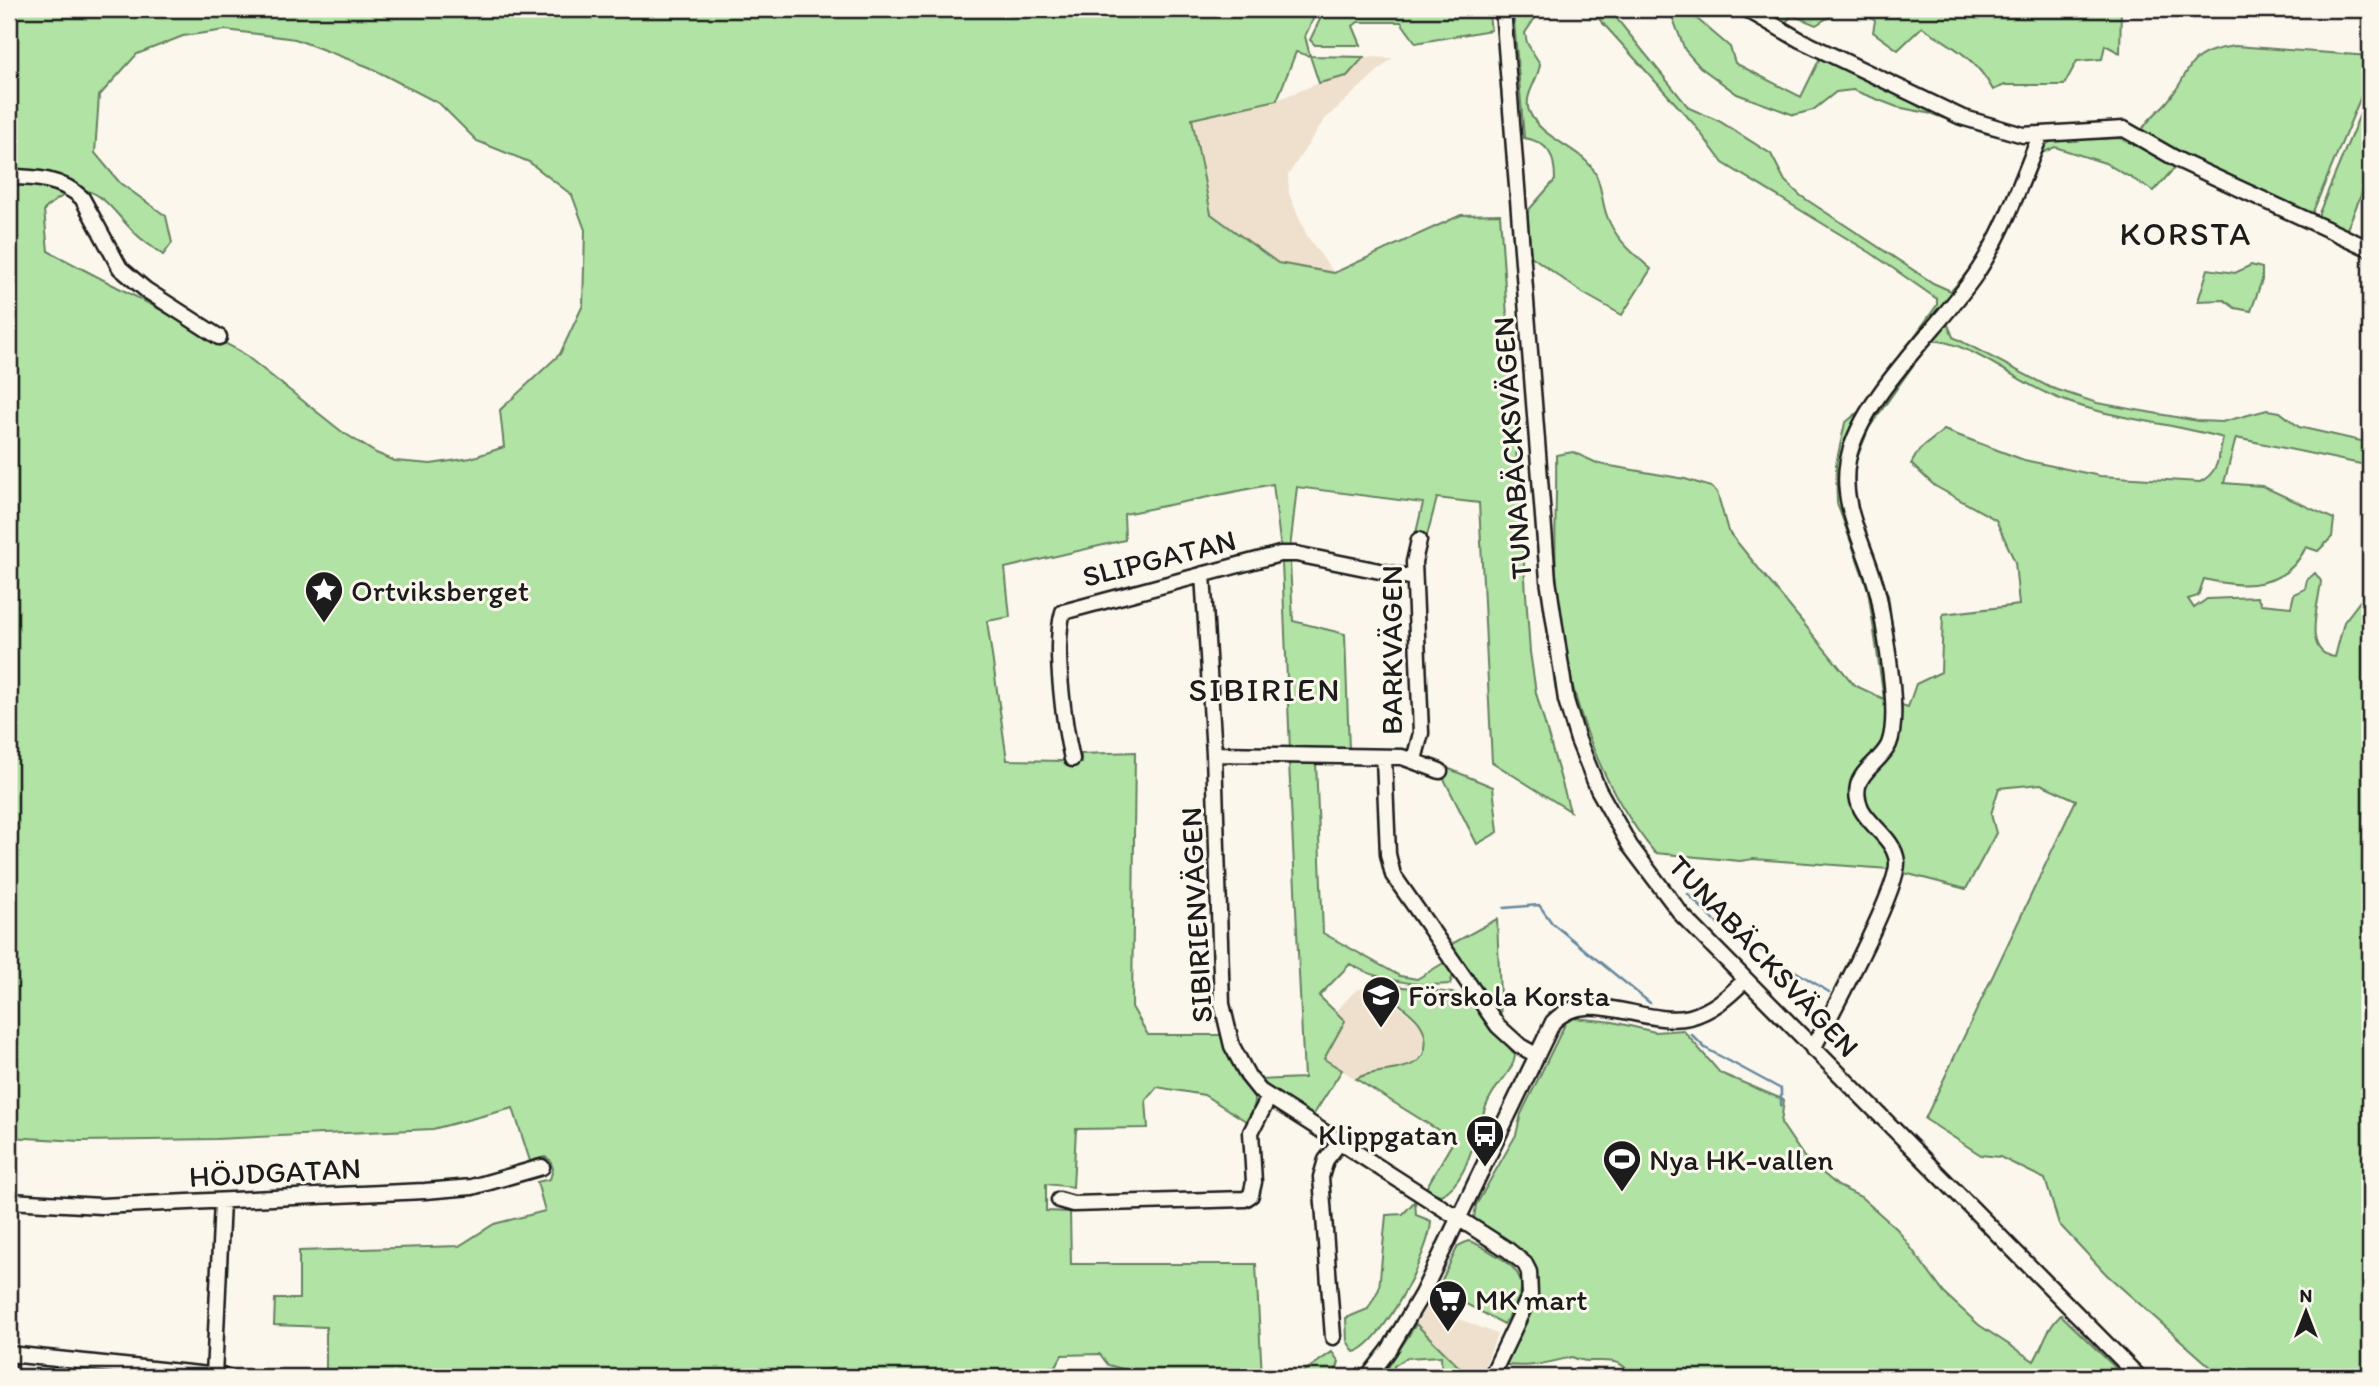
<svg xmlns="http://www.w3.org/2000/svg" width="2379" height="1386" viewBox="0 0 2379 1386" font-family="Itim,sans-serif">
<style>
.built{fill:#eee0cc}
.green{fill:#b0e3a4;stroke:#668060;stroke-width:2;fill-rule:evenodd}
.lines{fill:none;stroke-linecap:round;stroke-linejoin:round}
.stream{stroke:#6788a0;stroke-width:2.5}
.minor-casing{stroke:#1c1c1c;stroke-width:19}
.minor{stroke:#fbf7ec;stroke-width:14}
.labels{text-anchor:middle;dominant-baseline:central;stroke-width:6;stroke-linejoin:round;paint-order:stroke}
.street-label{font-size:30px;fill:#1c1c1c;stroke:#fbf7ec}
.poi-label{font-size:30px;fill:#1c1c1c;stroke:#fbf7ec;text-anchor:start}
.quarter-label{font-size:33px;letter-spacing:2px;fill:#1c1c1c;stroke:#fbf7ec}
</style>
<rect width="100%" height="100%" fill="#fbf7ec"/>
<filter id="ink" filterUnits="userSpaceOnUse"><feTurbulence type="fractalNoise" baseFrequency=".0143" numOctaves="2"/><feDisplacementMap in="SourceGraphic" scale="14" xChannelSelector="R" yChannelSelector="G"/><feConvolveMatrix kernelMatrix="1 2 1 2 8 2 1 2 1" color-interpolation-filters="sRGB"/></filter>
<g filter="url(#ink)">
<path class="built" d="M1364 57 1392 58 1324 120 1288 175 1289 194 1307 236 1334 273 1279 263 1211 214 1192 119 1277 100 1319 83 1347 76Z
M1378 984 1388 985 1395 1003 1420 1025 1425 1033 1424 1048 1419 1058 1400 1071H1378L1356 1079 1323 1059 1345 1021 1336 1011 1356 990Z
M1427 1306 1497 1334 1481 1377H1469L1416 1324Z"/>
<path class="green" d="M9 9H1318L1305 36 1310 56 1364 57 1347 76 1319 83 1310 56 1296 52 1277 100 1192 119 1211 214 1278 263 1334 273 1461 215 1500 214 1530 652 1536 693 1570 811 1492 762 1479 503 1437 498 1426 539 1415 537 1423 503 1297 487 1290 549 1281 550 1273 484 1124 514 1125 540 1005 568 1010 617 987 621 1007 760 1064 761 1067 766 1081 763V754L1135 752 1132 1007 1148 1035H1221C1226 1046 1255 1095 1255 1101 1255 1108 1250 1115 1246 1121L1204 1095 1157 1087 1146 1100 1148 1128 1076 1129 1073 1187 1046 1184V1211L1070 1212 1071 1264H1256L1262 1377H1151L1108 1365 1100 1354 1062 1355 1056 1366 996 1377H860L835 1368 791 1377H326V1327L274 1325 275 1299H299V1251L459 1246 494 1224 545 1211 537 1182 550 1179 553 1169 550 1160 545 1157 530 1161 513 1108 433 1129 216 1139 80 1141 9 1137ZM226 30 295 39 369 67 440 104 477 141 529 162 572 195 585 230 583 305 560 354 500 410 504 447 471 458 431 464 395 461 376 453 341 431 240 351 48 251 44 210C91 167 104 203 136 234 144 242 154 248 163 255L172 243 166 216 120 183 95 153 99 96 137 54 183 36Z
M1325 9H1488L1491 30 1416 43 1401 22H1358L1353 26 1361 45H1315L1310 40Z
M1513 9H1541L1525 33 1527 43 1540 64C1539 79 1523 95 1529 111 1541 139 1577 146 1593 169 1602 182 1601 201 1607 216 1615 239 1633 253 1651 269L1622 315 1581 292 1531 256 1526 213 1555 180C1555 156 1549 142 1524 138Z
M1590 9H1609L1689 108 1719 121 1771 154 1785 181 1801 196 1933 283 1951 291C1987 253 2006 203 2027 155 2011 196 1995 241 1970 277 1922 343 1833 408 1843 499L1877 605 1889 701 1908 707 1916 684 1941 672 1943 614 2019 605 2015 562 1996 520 1935 486 1911 464 1919 450 1944 430 2024 460 2100 476 2200 482C2218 473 2219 457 2223 438 2165 421 2102 419 2046 393 2016 380 1962 338 1930 341L1869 428 1855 463 1854 501 1888 595 1898 668 1893 672C1889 643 1888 610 1879 582 1869 550 1851 518 1849 485 1846 427 1926 337 1964 296L1946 320 1953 337 2049 387 2097 403 2198 421 2222 422 2267 410 2280 412 2299 427 2370 443V466L2236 438 2224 483 2262 486 2334 519 2332 537 2318 551 2306 547C2286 589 2244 589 2204 579L2198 596 2188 599 2194 608 2207 599 2257 597 2261 604 2291 607 2294 594 2305 589 2307 580 2315 573 2321 581C2319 604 2301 653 2335 657L2344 622 2370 588V1377H2222L2107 1275 2059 1224 2045 1179 2000 1157 1981 1155 1925 1119 2076 800 2041 784 1999 788 1991 814 1996 833 1966 889 1889 869 1753 859 1740 861 1655 853C1590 774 1561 673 1556 572 1554 533 1557 494 1556 455L1573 452 1599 464 1685 479 1711 487 1717 492 1728 531 1854 685 1884 699 1868 590 1837 503 1836 464 1845 423 1863 408 1937 305V299L1871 253 1723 163 1693 123Z
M1672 9H1699L1696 18 1730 47 1735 63 1801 97 1821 56 2016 139 1987 134 1932 114 1897 107 1853 90 1836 92 1813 110 1794 115 1737 94 1700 67 1685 50 1670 11Z
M1755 9H1842L1816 25 1792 15 1783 26Z
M1859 9H2121L2120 53 2105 45 2102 59 2077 61 2064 85H2005L1993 90C1977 59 1951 45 1922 27L1898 50 1873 32 1875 21Z
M2235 46 2370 56V75L2312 214 2309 215 2162 148 2141 133C2145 121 2158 112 2166 103 2194 71 2182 53 2235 46Z
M2370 90V173L2345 234 2319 218V213Z
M2120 138 2178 164 2154 191 2105 163 2055 147 2040 154V149L2053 140Z
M2251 265 2262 268V280L2251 311 2235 308 2224 300 2198 301 2208 269 2235 273Z
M1290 562 1293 621 1345 634 1349 750H1290L1282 563Z
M1289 762H1316L1323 933 1400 976 1417 979 1445 962 1453 975 1450 984C1419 987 1377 980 1350 964L1319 996 1345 1021 1324 1059 1342 1070 1312 1117 1259 1080 1304 1078Z
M1447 768 1493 787 1498 832 1477 844 1444 779Z
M1497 919 1501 1022 1448 946Z
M1388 985 1467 995 1515 1055C1514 1070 1498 1083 1491 1096 1475 1122 1472 1181 1441 1195L1425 1190 1454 1140 1356 1079C1376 1065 1432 1079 1425 1036 1421 1013 1393 1008 1388 985Z
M1574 1018 1613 1022 1655 1032 1683 1030 1720 1073 1784 1100 1781 1123 1804 1157 1838 1186 1861 1197 1897 1229 1944 1293 1979 1325 2034 1361C2044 1344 2046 1329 2061 1315L2125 1377H1631C1620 1350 1593 1368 1572 1357 1547 1363 1526 1369 1501 1364L1537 1294 1535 1278 1481 1228 1474 1218 1476 1205 1516 1135 1521 1114 1566 1022Z
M1415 1201 1416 1215 1431 1221C1431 1248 1382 1347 1354 1352L1347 1341 1346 1318 1368 1309 1379 1289 1386 1215 1403 1214Z
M1468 1241C1479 1243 1488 1251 1498 1256 1534 1279 1522 1294 1504 1324L1455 1298 1452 1304 1435 1295 1458 1246Z
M1416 1324 1469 1377H1442L1441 1356 1406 1358 1394 1366V1377H1382Z
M1332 1352 1339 1362 1334 1377H1296Z"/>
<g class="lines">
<path class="stream" d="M1688 894 1717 923 1829 992
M1504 908 1539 905 1552 923 1650 1003
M1691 1034 1705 1048 1781 1089V1106"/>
<g class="minor-casing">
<path id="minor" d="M1503 9 1548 580 1566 700 1578 740 1598 789 1630 846 1682 915 2139 1377
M1746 9 1800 40 1961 117 2023 135 2124 129 2180 161 2370 249
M9 177C35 177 62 179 82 198L120 268 146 290 219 337
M1203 574 1214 754 1222 1004 1232 1046 1248 1076 1260 1091 1508 1250 1525 1264 1529 1272 1530 1295 1491 1377
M1214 754 1402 757 1440 771
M1384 758 1388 854 1393 875 1498 1026 1520 1046 1536 1055
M1072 759C1064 725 1053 645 1063 612L1280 554H1296L1414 578
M1414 760 1421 733 1414 562 1419 540
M1813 1049C1829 1018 1899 889 1897 862 1894 831 1851 820 1858 786 1861 770 1883 759 1889 744 1901 714 1885 636 1880 603 1872 555 1838 511 1848 460 1861 396 1939 329 1976 274 2004 232 2021 182 2040 136
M1059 1200 1073 1204 1245 1199 1251 1195 1254 1182 1251 1132 1269 1097
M9 1201 101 1206 425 1191 472 1187 542 1167
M1333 1337 1321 1177 1326 1160 1340 1142
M9 1354 228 1377
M9 1371 11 1377
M214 1376 222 1201
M1368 1377 1389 1350 1422 1294 1553 1022C1588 985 1646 1028 1690 1017 1712 1011 1728 997 1744 981"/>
</g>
<use href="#minor" class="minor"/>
</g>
</g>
<defs>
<g id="sight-pin" transform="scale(2.0125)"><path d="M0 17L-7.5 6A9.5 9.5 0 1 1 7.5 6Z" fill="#1c1c1c" stroke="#fbf7ec"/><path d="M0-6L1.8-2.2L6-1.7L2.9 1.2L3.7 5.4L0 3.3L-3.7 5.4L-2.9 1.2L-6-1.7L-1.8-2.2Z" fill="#fff"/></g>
<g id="school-pin" transform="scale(2.0125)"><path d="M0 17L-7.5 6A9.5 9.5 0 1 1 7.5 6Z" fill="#1c1c1c" stroke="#fbf7ec"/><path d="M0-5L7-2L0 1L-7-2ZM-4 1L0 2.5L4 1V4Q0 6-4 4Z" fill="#fff"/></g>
<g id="bus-pin" transform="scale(2.0125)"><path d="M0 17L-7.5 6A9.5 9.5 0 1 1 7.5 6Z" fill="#1c1c1c" stroke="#fbf7ec"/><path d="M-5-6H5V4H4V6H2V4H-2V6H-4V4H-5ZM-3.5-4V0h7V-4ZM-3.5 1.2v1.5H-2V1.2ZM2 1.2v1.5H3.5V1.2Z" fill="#fff"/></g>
<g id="stadium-pin" transform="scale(2.0125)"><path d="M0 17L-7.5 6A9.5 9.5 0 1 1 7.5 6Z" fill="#1c1c1c" stroke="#fbf7ec"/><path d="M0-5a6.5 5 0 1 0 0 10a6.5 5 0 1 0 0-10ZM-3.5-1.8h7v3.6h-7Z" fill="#fff"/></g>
<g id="supermarket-pin" transform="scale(2.0125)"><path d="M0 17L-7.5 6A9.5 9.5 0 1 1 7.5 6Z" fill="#1c1c1c" stroke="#fbf7ec"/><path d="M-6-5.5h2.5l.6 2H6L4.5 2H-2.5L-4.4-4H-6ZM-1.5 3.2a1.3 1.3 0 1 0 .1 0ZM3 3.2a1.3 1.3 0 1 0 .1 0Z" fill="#fff"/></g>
</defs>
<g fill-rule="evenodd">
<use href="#sight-pin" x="324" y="590"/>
<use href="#school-pin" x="1381" y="995"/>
<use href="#bus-pin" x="1485" y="1134"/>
<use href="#stadium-pin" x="1622" y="1159"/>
<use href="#supermarket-pin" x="1448" y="1299"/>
</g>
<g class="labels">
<g class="street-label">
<text transform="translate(1512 448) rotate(-94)">TUNABÄCKSVÄGEN</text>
<text transform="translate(1159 558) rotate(-14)">SLIPGATAN</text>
<text transform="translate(1391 650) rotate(-90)">BARKVÄGEN</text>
<text transform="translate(1196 915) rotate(-93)">SIBIRIENVÄGEN</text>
<text transform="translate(1764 956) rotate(47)">TUNABÄCKSVÄGEN</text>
<text transform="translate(275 1172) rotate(-3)">HÖJDGATAN</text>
</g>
<g class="poi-label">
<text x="351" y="590">Ortviksberget</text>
<text x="1408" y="995">Förskola Korsta</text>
<text x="1458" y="1134" text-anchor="end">Klippgatan</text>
<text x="1649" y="1159">Nya HK-vallen</text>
<text x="1475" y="1299">MK mart</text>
</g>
<g class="quarter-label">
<text x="2186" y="233">KORSTA</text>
<text x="1265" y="689">SIBIRIEN</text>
</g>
</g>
<rect width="2379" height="1386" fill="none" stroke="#fbf7ec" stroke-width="35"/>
<rect x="18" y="18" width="2344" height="1351" fill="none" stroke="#1c1c1c" stroke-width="2.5" filter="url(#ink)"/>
<g transform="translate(2306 1312)" stroke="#fbf7ec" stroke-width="5" paint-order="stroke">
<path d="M0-5L12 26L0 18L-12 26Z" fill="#1c1c1c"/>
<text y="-10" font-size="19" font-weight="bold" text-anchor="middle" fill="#1c1c1c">N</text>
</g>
</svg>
